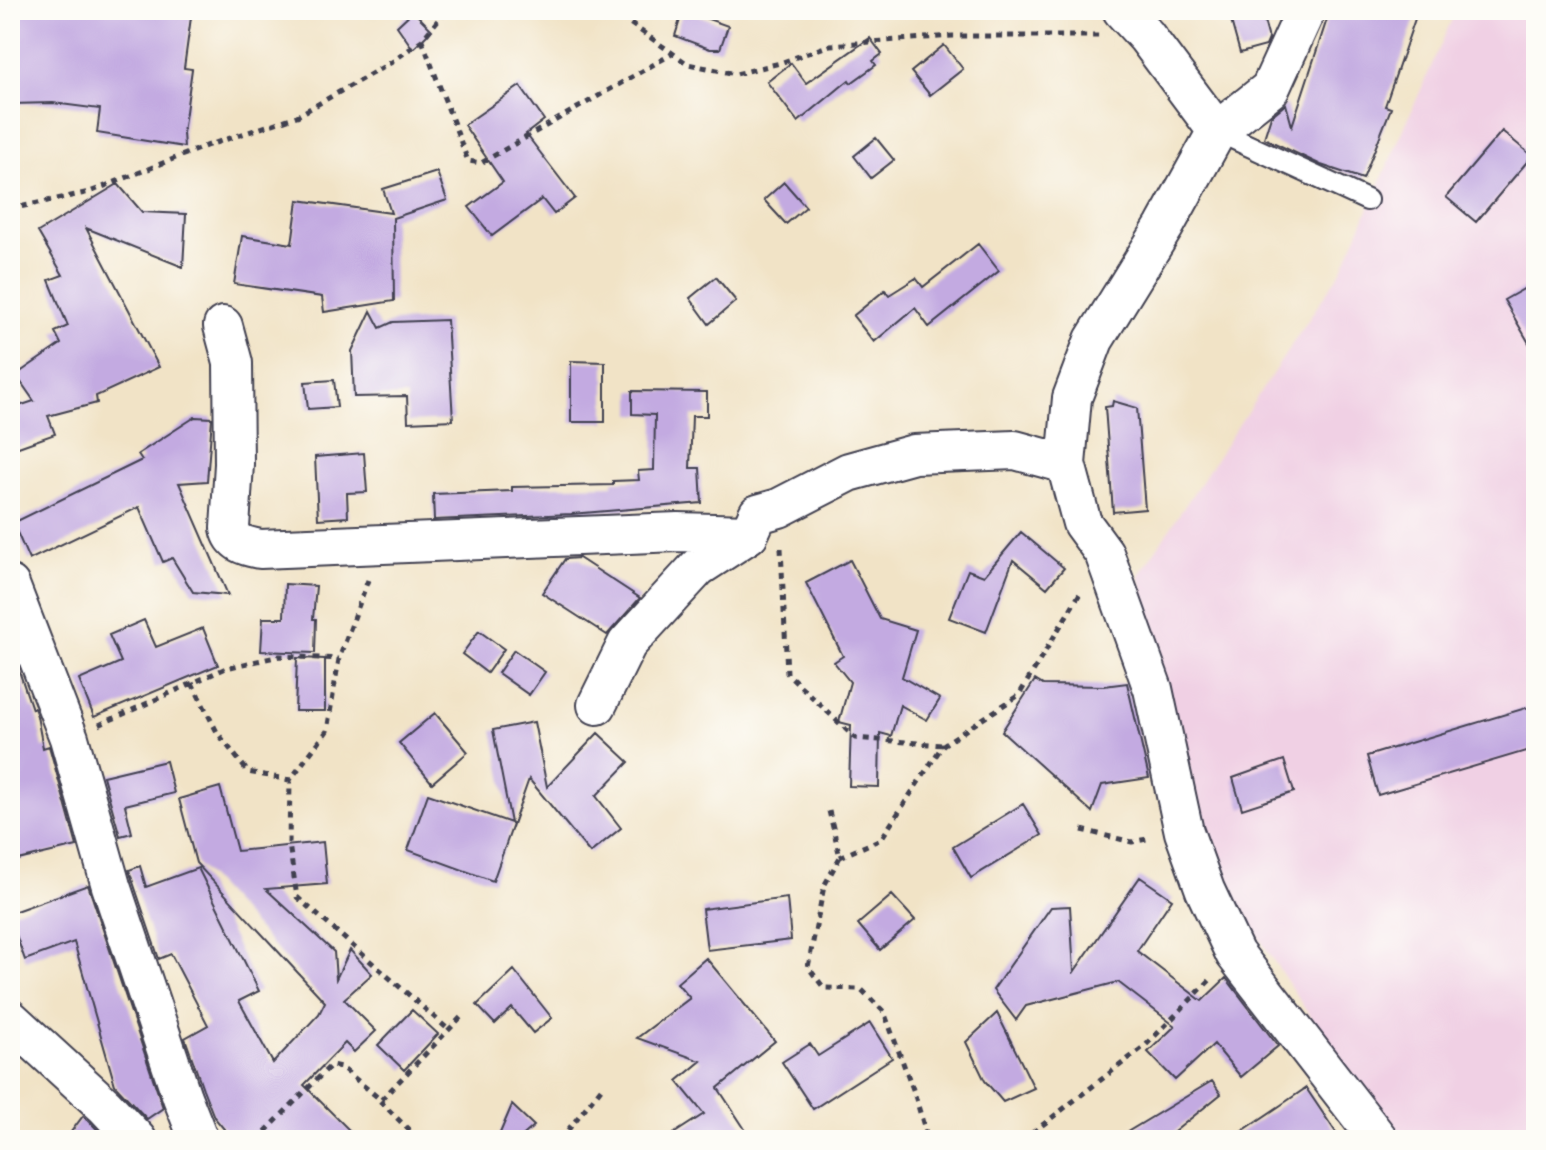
<svg xmlns="http://www.w3.org/2000/svg" width="1546" height="1150" viewBox="0 0 1546 1150" font-family="Kalam,sans-serif">
<style>
.built{fill:#f0d0e4}
.building{fill:#c3aae1}
.lines{fill:none;stroke-linecap:round;stroke-linejoin:round}
.lane-casing{stroke:#413f50;stroke-width:24}
.street-casing{stroke:#413f50;stroke-width:42}
.path{stroke:#413f50;stroke-width:5;stroke-dasharray:6 6;stroke-linecap:butt}
.lane{stroke:#fff;stroke-width:20}
.street{stroke:#fff;stroke-width:38}
</style>
<rect width="100%" height="100%" fill="#fdfcf7"/>
<filter id="ink" filterUnits="userSpaceOnUse"><feTurbulence type="fractalNoise" baseFrequency=".0125" numOctaves="2"/><feDisplacementMap in="SourceGraphic" scale="16" xChannelSelector="R" yChannelSelector="G"/><feConvolveMatrix kernelMatrix="1 2 1 2 8 2 1 2 1" color-interpolation-filters="sRGB"/></filter>
<filter id="wash" filterUnits="userSpaceOnUse"><feTurbulence type="fractalNoise" baseFrequency=".006" numOctaves="4" result="noise"/><feDisplacementMap in="SourceGraphic" scale="32" xChannelSelector="R" yChannelSelector="G"/><feGaussianBlur stdDeviation="1.8" result="paint"/><feColorMatrix in="noise" values="0 0 0 0 0 0 0 0 0 0 0 0 0 0 0 0 0 1.4 0 .05"/><feComposite in="paint" operator="in"/></filter>
<g filter="url(#wash)">
<rect width="100%" height="100%" fill="#f1e3c6"/>
<path class="built" d="M1456 10H1536V1140H1401L1357 1089 1218 875 1163 678 1139 575 1342 269Z"/>
<g id="blocks">
<path class="building" d="M14 10H192L184 68 192 69 183 133 184 147 97 133 100 109 53 103 10 104V15H14Z
M683 10 728 26 720 49H710L675 36Z
M1228 10H1261L1269 39 1266 46 1240 53Z
M1330 10H1349L1371 17 1374 10H1418L1385 106 1391 108 1363 179 1321 165 1264 138 1271 116 1286 104 1292 126Z
M413 11 432 30 413 49 397 26Z
M870 38 882 54 873 61 876 65 851 83 849 80 798 122 767 82 791 63 806 83Z
M944 45 963 69 930 95 911 72Z
M520 86 544 120 526 134 575 198 554 214 542 199 492 236 469 207 503 182 464 125Z
M1502 131 1532 156 1476 222 1446 197Z
M876 138 894 160 871 178 854 156Z
M437 172 447 200 393 218 394 301 324 312 322 297 234 284 242 236 292 244 298 200 391 213 383 189Z
M784 182 806 207 786 224 764 200Z
M118 184 142 212 186 214 183 267 86 228 159 367 96 396 97 403 48 416 55 434 10 450V409L34 401 16 375 61 344 55 332 68 326 49 280 63 275 38 232Z
M978 244 999 271 929 327 915 308 874 342 853 316 885 290 889 295 916 278 923 287Z
M716 277 736 301 709 324 690 298Z
M1536 282V355L1504 300Z
M371 311 380 328 393 322 447 320 453 420 408 422 407 396 354 397 352 351Z
M571 361 605 362V422H571Z
M334 380 337 407 308 409 305 382Z
M632 391 707 392V416H692L690 468H700L702 503 571 514 434 520 433 494 512 491V487L613 485V481L639 480 638 471 654 470 655 415 632 414Z
M1113 401 1137 408 1145 509 1113 512 1105 407 1112 406Z
M195 417 212 418 207 481 179 483 228 595 193 592 172 558 163 562 139 507 29 560 13 523 142 460 138 454Z
M364 453 367 492 347 493 348 517 318 519 315 457Z
M1021 532 1064 568 1047 588 1013 560 986 632 949 618 968 570 984 576Z
M579 558 640 598 607 635 542 593 565 559Z
M850 560 880 619 916 630 902 677 940 699 927 720 900 705 891 736 880 733 879 787 849 786 851 725 839 722 850 682 834 662 843 656 806 583Z
M285 584 316 586 313 619H316L315 653 261 651 263 618H284Z
M144 620 156 647 203 628 218 665 94 717 79 680 121 662 109 635Z
M479 631 504 649 487 673 462 654Z
M514 650 545 672 529 695 498 673Z
M297 658 325 659V711H295Z
M10 662H16L32 709 34 708 37 716 43 748 49 746 77 846 10 862Z
M1035 680 1043 685 1104 686 1127 683 1149 778 1102 785 1092 812 1002 731Z
M1536 705V748L1378 795 1367 756Z
M435 713 468 752 432 783 399 743Z
M534 722 547 787 598 733 629 762 596 796 621 828 590 853 529 779 493 881 408 850 428 794 511 823 493 730Z
M1284 760 1294 792 1242 809 1233 778Z
M166 761 174 793 125 805 132 833 120 836 103 776Z
M220 787 237 851 323 842 327 884 266 889 334 952 336 979 350 950 372 974 344 999 376 1031 354 1052 345 1043 304 1085 359 1140H233L214 1117 203 1089 185 1038 208 1025 171 954 159 959 129 870 140 866 146 887 198 868 259 991 239 1001 273 1063 319 1014 325 1002 196 863 179 799Z
M1023 804 1042 835 971 878 953 847Z
M1140 877 1172 899 1137 951 1202 1001 1226 978 1278 1046 1241 1077 1214 1044 1175 1080 1148 1052 1175 1026 1118 982 1026 1006 1016 1020 993 990 1051 907 1070 906 1074 972Z
M88 885 163 1108 147 1119 115 1085 74 942 25 960 10 918V913Z
M892 895 915 920 880 950 858 924Z
M787 898 791 940 707 950 702 909Z
M706 958 775 1041 718 1088 752 1140H664L704 1114 677 1081 701 1061 637 1038 690 998 677 983Z
M514 970 552 1018 533 1033 512 1008 495 1024 477 1005Z
M412 1010 438 1034 404 1070 378 1045Z
M997 1013 1034 1088 1003 1102 985 1081 966 1042Z
M870 1023 892 1058 813 1109 782 1062 810 1044 818 1056Z
M1212 1081 1221 1094 1164 1140H1114Z
M1306 1088 1341 1140H1229L1281 1105Z
M512 1105 534 1126 518 1140H497Z
M83 1116 90 1122 107 1140H65Z"/>
</g>
</g>
<g filter="url(#ink)">
<use href="#blocks" fill-opacity="0" stroke="#413f50" stroke-width="2"/>
<g class="lines">
<g class="lane-casing">
<path id="lane" d="M1217 131 1367 200"/>
</g>
<g class="street-casing">
<path id="street" d="M1122 10 1146 36 1217 131
M1306 10 1270 89 1217 131 1164 227 1094 340 1072 398 1066 464 1082 523 1104 553 1153 689 1184 832 1205 890 1235 954 1379 1140
M223 326 233 363 234 464 230 528C233 544 246 546 260 549L678 532 749 534
M10 585 69 738 111 886 182 1097 199 1140
M597 705 627 644 698 567 749 534 758 514 779 508 849 472 914 454 1015 450 1066 464
M10 1019 105 1106 137 1140"/>
</g>
<path class="path" d="M611 10 688 64 736 74 780 63 830 45 953 36H1099
M422 40 468 161 481 163 672 54
M10 209 90 192 206 146 297 116 392 62 422 40 446 10
M781 548 787 673 855 738 943 745
M368 580 339 659 327 731 290 780 289 844 297 897 449 1030
M192 683 217 732 248 772 290 780
M99 725 226 668 280 656 339 659
M829 811 840 857 824 886 808 967 824 988 861 989 884 1012 914 1092 928 1140
M1082 830 1132 842 1152 838
M840 857 881 839 943 745 1019 695 1082 590
M380 1101 419 1140
M257 1140 331 1065 341 1067 381 1100 464 1014
M560 1140 602 1087
M1023 1140 1146 1045 1212 978"/>
<use href="#lane" class="lane"/>
<use href="#street" class="street"/>
</g>
</g>
<rect width="1546" height="1150" fill="none" stroke="#fdfcf7" stroke-width="40"/>
</svg>
